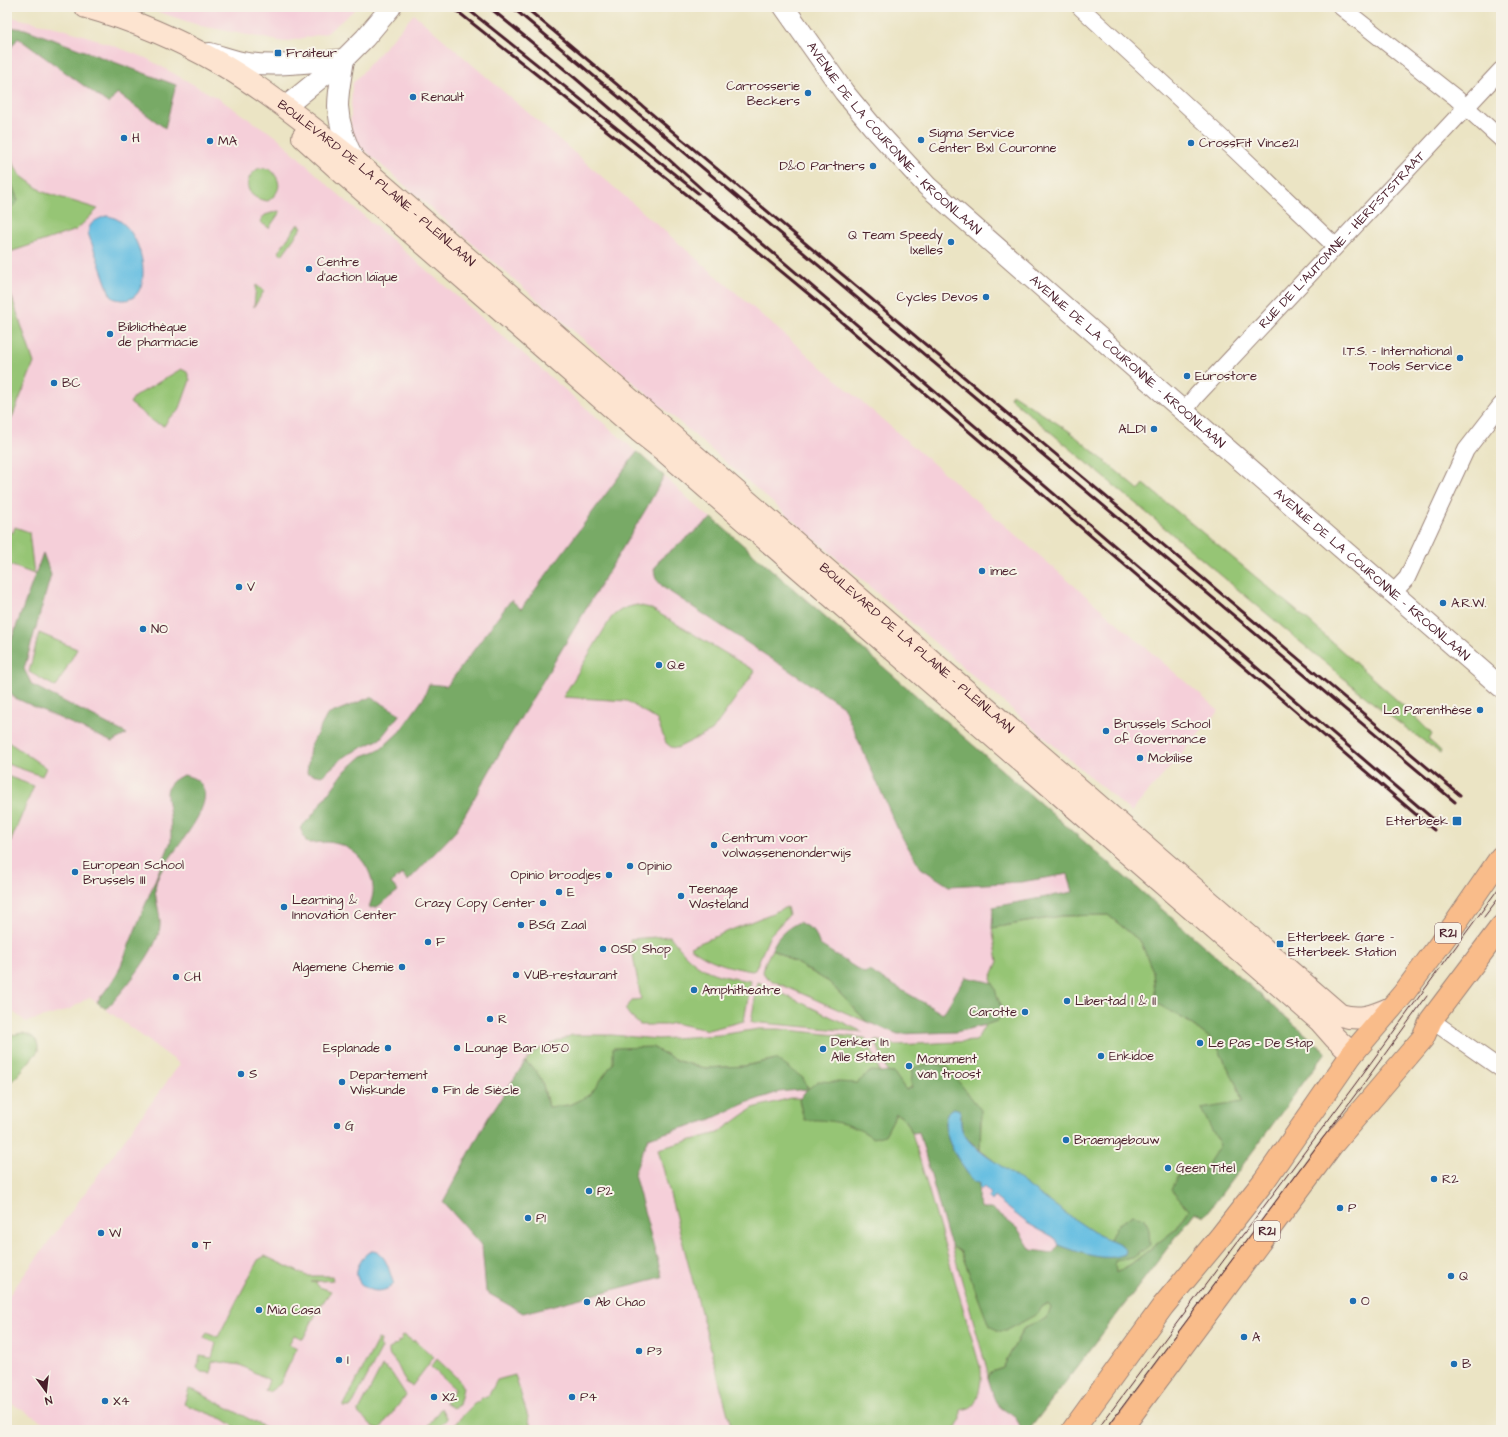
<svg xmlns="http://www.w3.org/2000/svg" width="1508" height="1437" viewBox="0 0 1508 1437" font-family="'Architects Daughter',sans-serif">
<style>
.built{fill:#f5cfd9}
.green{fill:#96c575;stroke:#707250}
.forest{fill:#78aa66;stroke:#616448}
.water{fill:#63bde1;stroke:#566e86}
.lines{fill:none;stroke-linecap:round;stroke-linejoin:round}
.minor-casing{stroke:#9a8278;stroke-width:18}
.tertiary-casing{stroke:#9a8278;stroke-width:22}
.secondary-casing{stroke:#9a8278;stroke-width:24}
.primary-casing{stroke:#9a8278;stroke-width:24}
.minor{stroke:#fff;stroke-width:16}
.tertiary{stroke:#fff;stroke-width:20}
.secondary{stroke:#fde4d0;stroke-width:22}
.primary{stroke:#f9bc8a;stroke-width:22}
.tram{stroke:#4a1f2b;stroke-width:1}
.rail{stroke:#4a1f2b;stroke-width:3}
.poi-dot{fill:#1f6fb2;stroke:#f7f3e8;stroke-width:1.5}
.labels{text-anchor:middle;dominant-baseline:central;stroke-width:4;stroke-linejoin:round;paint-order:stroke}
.shield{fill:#f7f3e8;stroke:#7e5f64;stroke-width:1}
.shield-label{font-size:12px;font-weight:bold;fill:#4a1f2b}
.poi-label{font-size:13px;fill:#4a1f2b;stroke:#f7f3e8;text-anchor:start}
.street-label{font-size:13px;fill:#4a1f2b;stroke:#f7f3e8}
</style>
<rect width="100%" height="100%" fill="#f7f3e8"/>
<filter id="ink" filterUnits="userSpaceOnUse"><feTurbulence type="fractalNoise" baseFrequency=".025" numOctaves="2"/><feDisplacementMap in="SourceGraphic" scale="8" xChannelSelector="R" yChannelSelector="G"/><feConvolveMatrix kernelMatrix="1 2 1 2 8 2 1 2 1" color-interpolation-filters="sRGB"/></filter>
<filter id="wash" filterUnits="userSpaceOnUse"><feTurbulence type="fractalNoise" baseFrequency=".012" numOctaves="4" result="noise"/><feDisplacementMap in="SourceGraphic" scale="16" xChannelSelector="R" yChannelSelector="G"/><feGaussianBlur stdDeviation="0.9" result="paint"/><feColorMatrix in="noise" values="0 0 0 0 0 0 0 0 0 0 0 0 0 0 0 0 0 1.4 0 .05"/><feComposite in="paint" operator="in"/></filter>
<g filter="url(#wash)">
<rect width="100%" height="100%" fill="#ebe4c4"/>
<path class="built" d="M143 7H358L327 33 284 42 201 26Z
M414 14 1219 711 1131 812 350 138 352 84Z
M7 16 59 28 90 37 146 58 221 100 244 116 277 137 329 186 637 452 701 510 1321 1047 1029 1430H57L7 1401V1298L180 1064 89 997 72 1008 62 1012 26 1022 7 1007Z"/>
<path class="green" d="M7 154H8L20 175 43 192 98 209 76 230 7 253V212L18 201 7 170Z
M259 168 270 169C282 181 282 191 268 201 246 199 240 180 259 168Z
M278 211 280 212 269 228 260 222 265 215Z
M298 224 302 227 282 255 278 252Z
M7 283 34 363 7 430Z
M256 285 264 291 254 307Z
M181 369 187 372 190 380 179 411 169 418 164 426 154 422 130 403 134 397Z
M1012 394 1069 431 1139 490 1144 484 1304 617 1408 710 1432 734 1429 740 1441 751 1440 753 1379 708 1010 398Z
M15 527 29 532 34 574 7 564V530L13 533Z
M637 605 650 608 755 671 712 731 677 748 671 747 666 743 657 720 627 701 563 697 611 618C618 610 627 607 637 605Z
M39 633 77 649 56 687 29 672Z
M7 741 46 768 42 776 7 764Z
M7 776 34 786 7 850Z
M787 907 789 915 770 935 755 970 752 971C728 967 709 962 690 947Z
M1108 915 1141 942 1153 972 1156 1003 1187 1021 1215 1042 1239 1090 1242 1102 1221 1145 1203 1172 1171 1190 1189 1210 1176 1229 1131 1264 1116 1273 1114 1261 1133 1258 1118 1225 1109 1241 1105 1239C1061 1214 1019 1181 980 1150L981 1120 912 1087 905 1090 894 1073H888L875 1040 896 1045 976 1041 985 1025 997 1021 1003 1014 991 978 998 961 992 928 1061 916Z
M670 936C696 971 710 975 751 981L744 1021 708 1030 673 1023 666 1025H640L630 1016 625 1009 633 1000 641 999 630 939Z
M772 949 829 982 867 1022 766 978 763 972 765 963Z
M758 982 863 1032 751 1022Z
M759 1029H779L865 1038 871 1049 892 1105 808 1089 776 1059 745 1066 705 1068 678 1061 652 1047 613 1063 590 1095 569 1105 548 1107C544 1087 543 1074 525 1062L535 1051 572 1035H612L658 1039 719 1035Z
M22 1033C32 1035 39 1039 38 1051L18 1075 7 1086V1039L12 1035Z
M791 1098 839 1099 886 1133 896 1114 902 1117 910 1126 981 1370C982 1378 979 1403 971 1407 968 1409 964 1409 961 1410V1419L955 1430H732L658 1149 718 1133 753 1108Z
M952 1246 961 1252 982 1307 1006 1331 1041 1307 1048 1304 1051 1308 1048 1318 1023 1329 1003 1368 991 1372 988 1378 987 1369Z
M265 1256 307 1276H332L333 1280 311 1282 316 1283 319 1287 331 1291 319 1308 303 1339 294 1335 289 1344 297 1348 280 1384 269 1392 265 1391 269 1380 240 1365 212 1361 211 1373 201 1372 197 1368 200 1356 212 1358 216 1343 204 1338 207 1332 218 1337 258 1260Z
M404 1335 414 1342V1340L434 1357 412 1386 406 1383 397 1364 389 1354V1349L393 1347 394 1345 395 1346 398 1343V1341L400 1342 402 1339 401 1337Z
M378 1339 381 1340 380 1345 382 1348 351 1407H343Z
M437 1359 458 1379 463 1388 459 1405 453 1408 445 1403 455 1389 431 1367Z
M382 1366 391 1372 406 1395 380 1429 374 1427 358 1413Z
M515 1375 532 1430H449L475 1403 479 1402 480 1399 489 1395 497 1380Z
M189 1389 196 1391 270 1430H240L223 1419 184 1404Z
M441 1408 447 1419 436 1430H425Z"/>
<path class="forest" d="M7 27 25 29 176 85 165 128 117 93 109 104 18 38 7 53Z
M7 170 18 201 7 212Z
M637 452 664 476 646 509 502 749 455 832 408 881 402 874 391 883 398 891 377 907 369 908C371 901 374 894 373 887 371 866 355 847 334 843 326 841 318 843 309 843L306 841 300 828 311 817 345 771 362 756 381 749 400 731 423 699 429 684 447 686 511 600 521 609Z
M712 518 1326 1052 1205 1216 1195 1212 1029 1430H1021C1017 1412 1004 1414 996 1402 992 1395 991 1386 988 1378L991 1372 1003 1368 1023 1329 1047 1318 1051 1308 1048 1304 1041 1307 1037 1314 1006 1331H999L989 1326 961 1252 952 1246 947 1234 919 1132 914 1133 911 1132C909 1123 904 1117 896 1114L885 1135 873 1138C852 1123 829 1119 804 1120L799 1100 807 1089 779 1092 746 1103 709 1120 648 1138 634 1174 662 1277 523 1313 486 1292 482 1246 443 1202 488 1118 525 1062C545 1075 542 1086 548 1107L569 1105 590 1095 613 1063V1048L652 1047 678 1061 705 1068 745 1066 776 1059 803 1078 808 1089 818 1081 857 1083 871 1071 894 1073 906 1090 912 1087 911 1083 913 1068 934 1063 947 1067 981 1110 980 1150C964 1136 960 1134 961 1112L954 1108C929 1121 963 1168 974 1182L979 1183 978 1200 981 1208H991L1018 1229 1031 1250 1053 1253 1059 1245C1081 1253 1100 1258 1124 1255L1125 1254 1121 1245 1109 1241 1117 1225 1133 1215 1145 1218 1149 1230 1150 1245 1133 1258 1115 1261 1116 1273 1131 1264 1176 1229 1189 1210 1171 1190 1177 1176 1203 1172 1220 1145 1201 1109 1242 1102 1239 1090 1215 1042 1187 1021 1156 1003 1153 972 1141 942 1108 915 1061 916 992 928 993 907 1073 892 1068 874 1021 882 949 886 921 868 900 834 843 706 664 588 656 579 654 570 660 559Z
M43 553 51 575 24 669 32 685 127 734 112 742 13 697 7 686V652Z
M371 697 400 714 380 739 345 756 322 776 307 773 310 747 327 715Z
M184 775C187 776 192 777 195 779 229 800 161 858 156 883 153 897 161 912 160 926 159 948 122 993 106 1009L97 1002 117 975 171 841C171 832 171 823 170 815 167 796 161 784 184 775Z
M799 922 814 931 820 945 864 973 869 971 943 1014 965 977 993 983 1003 1014 997 1021 985 1025 956 1032 898 1034 867 1022 829 982 772 949C778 935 786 929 799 922Z"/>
<path class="water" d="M106 216C146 218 161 315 113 298L110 294 88 233C89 222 96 220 106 216Z
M954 1108 960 1110C962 1119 959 1126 964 1134 973 1149 992 1159 1005 1169 1035 1191 1064 1213 1095 1233 1104 1239 1121 1241 1126 1250L1125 1254C1105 1263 1078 1252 1059 1245L1056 1239 1027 1223 994 1197 991 1201 988 1198 991 1194 984 1187 981 1190 979 1188V1183L974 1182C963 1168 929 1121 954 1108Z
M372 1251C387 1252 389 1273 394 1284 378 1301 345 1284 361 1261 364 1256 366 1253 372 1251Z"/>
</g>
<g filter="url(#ink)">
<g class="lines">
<g class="minor-casing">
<g id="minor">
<path d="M1080 7 1235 150 1335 246"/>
<path d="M1341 7 1456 98 1501 139"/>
<path id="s1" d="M1184 411 1196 396 1501 70"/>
<path d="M1393 593 1407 578 1466 450 1501 405"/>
<path d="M1431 1020 1501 1069"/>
</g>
</g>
<g class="tertiary-casing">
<g id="tertiary">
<path id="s2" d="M784 7 844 92 872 126 927 186 1171 400 1501 687"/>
<path d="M210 53C221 56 231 60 242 62 274 68 313 62 344 59"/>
<path d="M344 59C342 74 338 90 338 106 339 126 346 145 356 162"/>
<path d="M285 107 344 59 365 38 391 7"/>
</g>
</g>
<g class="secondary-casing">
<g id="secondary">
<path id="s3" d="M86 7C133 20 179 40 221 64 269 92 312 128 356 162L1340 1015C1360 1021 1373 1016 1391 1008"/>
<path d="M303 137 344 174 639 431 662 449 1224 937 1320 1021 1335 1038 1352 1054"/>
</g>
</g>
<g class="primary-casing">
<path id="primary" d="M1073 1430 1163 1306 1221 1236 1264 1181 1352 1054 1404 993 1457 921 1501 857
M1120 1430 1331 1146 1423 1038 1431 1020 1501 927"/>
</g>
<use href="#minor" class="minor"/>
<use href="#tertiary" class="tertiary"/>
<use href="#secondary" class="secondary"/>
<use href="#primary" class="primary"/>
<path class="tram" d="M1484 917 1501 895
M1097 1430 1356 1083 1501 885
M1105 1430 1361 1087 1427 996"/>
<path class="rail" d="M452 7 730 229 811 296 1434 830
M465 7 698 193
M489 7 575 78 654 146 758 240 1439 824
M512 7 1455 802
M525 7 1460 795"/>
</g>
</g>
<g class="poi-dot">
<rect x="274" y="49" width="8" height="8" rx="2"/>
<circle cx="808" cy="93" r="4"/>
<circle cx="413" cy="97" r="4"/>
<circle cx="124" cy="138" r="4"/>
<circle cx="921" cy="140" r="4"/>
<circle cx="210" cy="141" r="4"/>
<circle cx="1191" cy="143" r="4"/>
<circle cx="873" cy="166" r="4"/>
<circle cx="951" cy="242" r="4"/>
<circle cx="309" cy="269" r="4"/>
<circle cx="986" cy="297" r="4"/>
<circle cx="110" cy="334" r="4"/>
<circle cx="1460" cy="358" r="4"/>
<circle cx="1187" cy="376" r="4"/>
<circle cx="54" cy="383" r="4"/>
<circle cx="1154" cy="429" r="4"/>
<circle cx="982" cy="571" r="4"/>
<circle cx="239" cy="587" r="4"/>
<circle cx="1443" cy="603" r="4"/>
<circle cx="143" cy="629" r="4"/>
<circle cx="659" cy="665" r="4"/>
<circle cx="1480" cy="710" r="4"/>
<circle cx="1106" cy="731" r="4"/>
<circle cx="1140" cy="758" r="4"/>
<rect x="1452" y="816" width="10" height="10" rx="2"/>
<circle cx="714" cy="845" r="4"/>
<circle cx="630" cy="866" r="4"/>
<circle cx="75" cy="872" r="4"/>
<circle cx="609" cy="875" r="4"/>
<circle cx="559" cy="892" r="4"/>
<circle cx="681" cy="896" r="4"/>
<circle cx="543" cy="903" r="4"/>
<circle cx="284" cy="907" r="4"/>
<circle cx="521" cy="925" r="4"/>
<circle cx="428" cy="942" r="4"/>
<rect x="1276" y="940" width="8" height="8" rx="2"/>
<circle cx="603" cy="949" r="4"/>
<circle cx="402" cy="967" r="4"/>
<circle cx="516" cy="975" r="4"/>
<circle cx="176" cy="977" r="4"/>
<circle cx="694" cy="990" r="4"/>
<circle cx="1067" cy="1001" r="4"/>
<circle cx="1025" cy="1012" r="4"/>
<circle cx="490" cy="1019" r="4"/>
<circle cx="1200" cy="1043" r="4"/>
<circle cx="388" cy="1048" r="4"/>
<circle cx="457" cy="1048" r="4"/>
<circle cx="823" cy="1049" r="4"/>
<circle cx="1101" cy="1056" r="4"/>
<circle cx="909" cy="1066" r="4"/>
<circle cx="241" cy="1074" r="4"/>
<circle cx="342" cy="1082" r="4"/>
<circle cx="435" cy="1090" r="4"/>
<circle cx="337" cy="1126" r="4"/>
<circle cx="1066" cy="1140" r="4"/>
<circle cx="1168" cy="1168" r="4"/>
<circle cx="1434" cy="1179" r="4"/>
<circle cx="589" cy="1191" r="4"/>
<circle cx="1340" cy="1208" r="4"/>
<circle cx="528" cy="1218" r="4"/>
<circle cx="101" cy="1233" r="4"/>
<circle cx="195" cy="1245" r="4"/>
<circle cx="1451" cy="1276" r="4"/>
<circle cx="1353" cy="1301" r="4"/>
<circle cx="587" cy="1302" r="4"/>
<circle cx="259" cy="1310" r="4"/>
<circle cx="1244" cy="1337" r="4"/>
<circle cx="639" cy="1351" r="4"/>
<circle cx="339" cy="1360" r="4"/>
<circle cx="1454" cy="1364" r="4"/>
<circle cx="434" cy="1397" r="4"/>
<circle cx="572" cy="1397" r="4"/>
<circle cx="105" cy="1401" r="4"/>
</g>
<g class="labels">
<g class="shield">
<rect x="1435" y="923" width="26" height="20" rx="3"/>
<rect x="1254" y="1221" width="26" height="20" rx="3"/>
</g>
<g class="shield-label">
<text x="1448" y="933">R21</text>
<text x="1267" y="1231">R21</text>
</g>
<g class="poi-label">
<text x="286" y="53">Fraiteur</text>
<text x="800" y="86" text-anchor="end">Carrosserie<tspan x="800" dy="15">Beckers</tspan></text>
<text x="421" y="97">Renault</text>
<text x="929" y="133">Sigma Service<tspan x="929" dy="15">Center Bxl Couronne</tspan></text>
<text x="132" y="138">H</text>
<text x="218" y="141">MA</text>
<text x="1199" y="143">CrossFit Vince21</text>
<text x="865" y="166" text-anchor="end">D&amp;O Partners</text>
<text x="943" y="235" text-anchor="end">Q Team Speedy<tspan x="943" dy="15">Ixelles</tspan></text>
<text x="317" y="262">Centre<tspan x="317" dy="15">d'action laïque</tspan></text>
<text x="978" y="297" text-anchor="end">Cycles Devos</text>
<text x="118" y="327">Bibliothèque<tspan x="118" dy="15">de pharmacie</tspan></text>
<text x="1452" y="351" text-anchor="end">I.T.S. - International<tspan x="1452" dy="15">Tools Service</tspan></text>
<text x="1195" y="376">Eurostore</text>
<text x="62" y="383">BC</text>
<text x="1146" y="429" text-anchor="end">ALDI</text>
<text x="990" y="571">imec</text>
<text x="247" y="587">V</text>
<text x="1451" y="603">A.R.W.</text>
<text x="151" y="629">NO</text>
<text x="667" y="665">Q.e</text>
<text x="1472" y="710" text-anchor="end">La Parenthèse</text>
<text x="1114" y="724">Brussels School<tspan x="1114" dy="15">of Governance</tspan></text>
<text x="1148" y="758">Mobilise</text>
<text x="1448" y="821" text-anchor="end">Etterbeek</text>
<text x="722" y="838">Centrum voor<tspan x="722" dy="15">volwassenenonderwijs</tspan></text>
<text x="83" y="865">European School<tspan x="83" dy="15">Brussels III</tspan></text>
<text x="638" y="866">Opinio</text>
<text x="601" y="875" text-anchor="end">Opinio broodjes</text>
<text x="689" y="889">Teenage<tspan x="689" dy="15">Wasteland</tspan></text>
<text x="567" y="892">E</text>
<text x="292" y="900">Learning &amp;<tspan x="292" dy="15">Innovation Center</tspan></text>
<text x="535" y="903" text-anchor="end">Crazy Copy Center</text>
<text x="529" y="925">BSG Zaal</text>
<text x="1288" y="937">Etterbeek Gare -<tspan x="1288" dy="15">Etterbeek Station</tspan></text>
<text x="436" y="942">F</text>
<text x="611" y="949">OSD Shop</text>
<text x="394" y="967" text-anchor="end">Algemene Chemie</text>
<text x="524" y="975">VUB-restaurant</text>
<text x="184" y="977">CH</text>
<text x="702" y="990">Amphitheatre</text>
<text x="1075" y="1001">Libertad I &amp; II</text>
<text x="1017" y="1012" text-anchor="end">Carotte</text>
<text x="498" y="1019">R</text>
<text x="831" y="1042">Denker In<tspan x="831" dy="15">Alle Staten</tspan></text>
<text x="1208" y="1043">Le Pas - De Stap</text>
<text x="380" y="1048" text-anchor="end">Esplanade</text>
<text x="465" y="1048">Lounge Bar 1050</text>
<text x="1109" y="1056">Enkidoe</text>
<text x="917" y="1059">Monument<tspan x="917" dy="15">van troost</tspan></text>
<text x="249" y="1074">S</text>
<text x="350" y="1075">Departement<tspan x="350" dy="15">Wiskunde</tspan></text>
<text x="443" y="1090">Fin de Siècle</text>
<text x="345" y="1126">G</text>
<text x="1074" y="1140">Braemgebouw</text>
<text x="1176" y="1168">Geen Titel</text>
<text x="1442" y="1179">R2</text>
<text x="597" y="1191">P2</text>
<text x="1348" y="1208">P</text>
<text x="536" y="1218">P1</text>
<text x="109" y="1233">W</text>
<text x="203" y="1245">T</text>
<text x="1459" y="1276">Q</text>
<text x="1361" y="1301">O</text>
<text x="595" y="1302">Ab Chao</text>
<text x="267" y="1310">Mia Casa</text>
<text x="1252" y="1337">A</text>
<text x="647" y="1351">P3</text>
<text x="347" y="1360">I</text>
<text x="1462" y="1364">B</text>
<text x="442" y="1397">X2</text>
<text x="580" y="1397">P4</text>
<text x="113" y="1401">X4</text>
</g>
<g class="street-label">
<text stroke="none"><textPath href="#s2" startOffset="172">AVENUE DE LA COURONNE - KROONLAAN</textPath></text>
<text stroke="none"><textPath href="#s3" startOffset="343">BOULEVARD DE LA PLAINE - PLEINLAAN</textPath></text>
<text stroke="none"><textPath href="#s1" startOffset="233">RUE DE L'AUTOMNE - HERFSTSTRAAT</textPath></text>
<text stroke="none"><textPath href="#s2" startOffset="496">AVENUE DE LA COURONNE - KROONLAAN</textPath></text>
<text stroke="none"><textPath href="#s2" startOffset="820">AVENUE DE LA COURONNE - KROONLAAN</textPath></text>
<text stroke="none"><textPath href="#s3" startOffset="1056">BOULEVARD DE LA PLAINE - PLEINLAAN</textPath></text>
</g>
</g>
<rect width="1508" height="1437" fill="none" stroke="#f7f3e8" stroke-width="24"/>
<g transform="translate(46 1391) rotate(165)" stroke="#f7f3e8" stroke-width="3" paint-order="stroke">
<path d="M0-3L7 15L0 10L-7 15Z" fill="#4a1f2b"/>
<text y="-6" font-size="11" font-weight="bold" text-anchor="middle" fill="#4a1f2b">N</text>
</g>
</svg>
